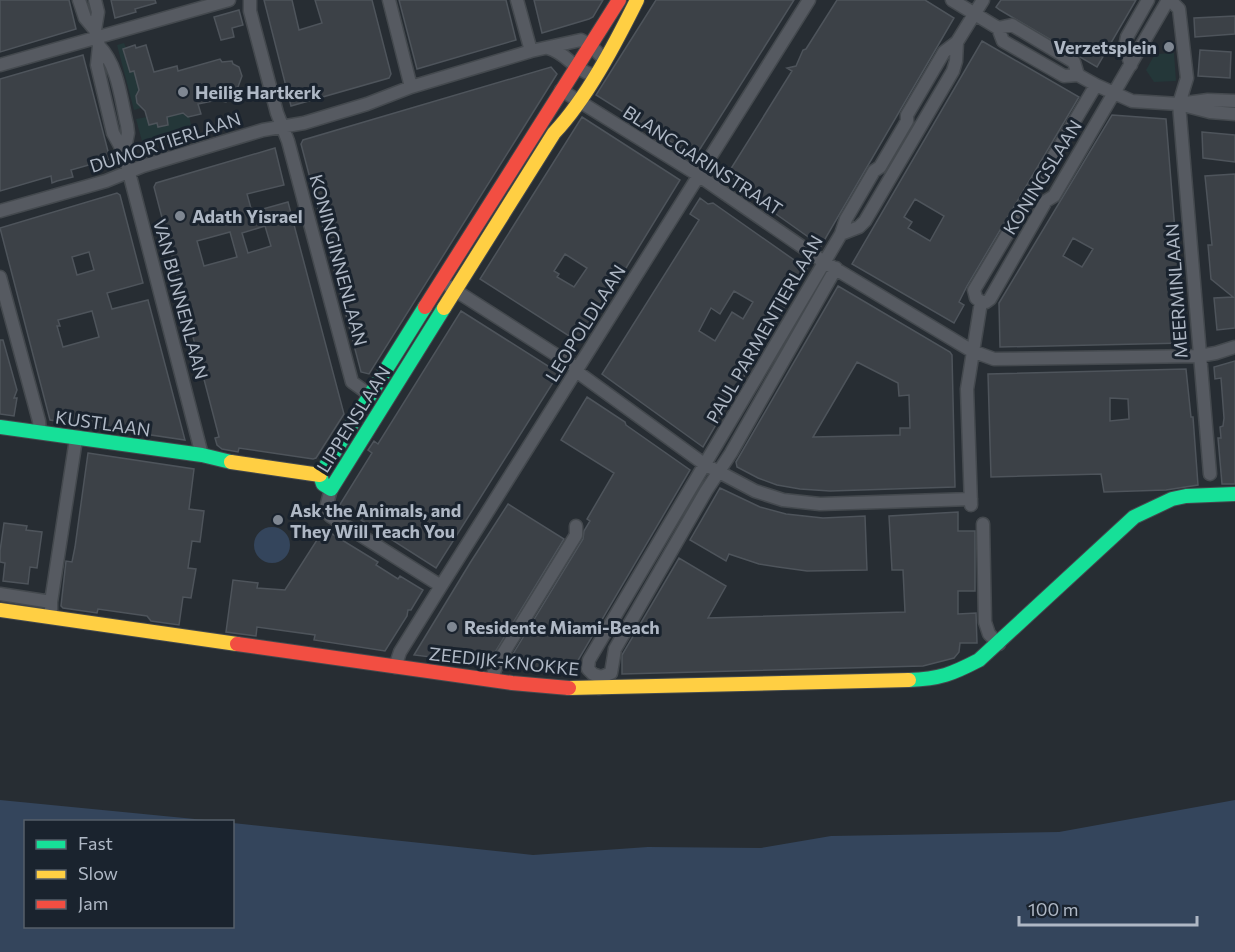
<svg xmlns="http://www.w3.org/2000/svg" width="1235" height="952" viewBox="0 0 1235 952" font-family="Commissioner,sans-serif">
<style>
.green{fill:#243739}
.water{fill:#34455c}
.building{fill:#3c4147;stroke:#4e545b;stroke-width:1.5;fill-rule:evenodd}
.lines{fill:none;stroke-linecap:round;stroke-linejoin:round}
.street-casing{stroke:#44494e;stroke-width:15}
.fast-casing{stroke:#44494e;stroke-width:16}
.slow-casing{stroke:#44494e;stroke-width:16}
.jam-casing{stroke:#44494e;stroke-width:16}
.street{stroke:#565a61;stroke-width:12}
.fast{stroke:#16e098;stroke-width:14}
.slow{stroke:#ffcf43;stroke-width:14}
.jam{stroke:#f24e42;stroke-width:14}
.poi-dot{fill:#7f8792;stroke:#1a232e;stroke-width:2}
.labels{text-anchor:middle;dominant-baseline:central;stroke-width:6;stroke-linejoin:round;paint-order:stroke}
.poi-label{font-size:18px;font-weight:bold;fill:#afb8c5;stroke:#1a232e;text-anchor:start}
.street-label{font-size:18px;fill:#afb8c5;stroke:#1a232e}
</style>
<rect width="100%" height="100%" fill="#272d33"/>
<path class="green" d="M124 43 126 48 123 49 130 72 136 70 135 76 141 89C135 95 135 102 141 108L134 110 117 45Z
M1174 53 1176 81 1154 82 1146 70 1155 54Z
M185 112 189 115 191 125 183 138 148 148 143 145 136 119 147 117 149 125 157 123 159 127 168 125 167 117Z"/>
<path class="water" d="M254 545a18 18 0 1 1 36 0a18 18 0 1 1-36 0Z
M0 800 215 821 26 822V926H232L233 823 533 855 648 847 761 848 831 836 1059 832 1235 800V952H0Z"/>
<path class="building" d="M0 0H69L76 29 0 52Z
M111 0H155L156 3 135 9 136 12 115 18Z
M264 0H292L299 30 322 23 315 0H372L391 74 389 78 291 106Z
M399 0H506L516 40 417 69Z
M534 0H603L593 17 589 19 542 33Z
M656 0H794L695 157 596 95Z
M837 0H925L954 18 821 246 728 180 727 175 792 71 787 68 796 66 803 50 806 49Z
M1001 0H1136L1097 67 1000 10 996 7Z
M239 10 243 25 232 28 234 37 221 40 214 17Z
M1235 16V34L1195 37 1194 18Z
M982 41 1079 97 967 286 959 302 964 305 954 323 852 264ZM915 199 944 216 930 241 908 228 912 222 904 217Z
M135 45 136 48 146 45 154 72 177 66 178 71 220 59 222 62 232 61 233 64 239 67 242 76 238 87 229 90 230 94 226 102 217 100 198 104 201 114 188 117 183 113 167 117 168 125 158 127 157 123 149 125 145 111 137 103 136 96 139 90 134 71 130 72 123 49Z
M1200 50 1231 52 1230 78 1198 76Z
M83 55 110 159 71 170 73 177 57 181 52 183 51 176 0 191V79Z
M551 67 557 74 522 130 369 374 361 372 301 144 303 140Z
M1112 115 1166 119 1184 343 1000 347 999 303ZM1073 238 1093 249 1082 267 1063 256Z
M582 117 680 180 580 343 480 279ZM565 254 587 268 574 287 557 277 559 274 554 271Z
M1202 132 1235 135V162L1203 158Z
M275 148 284 185 247 194 252 212 288 202 344 414 316 458 313 459 239 448 238 452 222 449 217 445 215 438 219 437 154 187 156 183ZM265 226 271 246 248 253 242 233ZM230 232 237 257 204 266 197 241Z
M1235 174V328L1217 330 1214 298 1233 297 1211 279 1208 245H1212L1205 176Z
M117 193 120 195 143 283 107 293 112 309 148 300 185 440 50 420 0 228ZM89 252 94 270 77 275 72 257ZM92 311 99 337 63 347 57 326H60L58 320Z
M700 198 708 204 713 203 807 269 703 447 602 374 699 220 690 214ZM734 291 753 302 743 319 732 312 715 341 699 331 711 308 720 314Z
M838 286 950 352 952 355 955 487 830 491 800 489 777 485 758 478 737 467 736 462ZM857 362 898 383 899 396 909 395 910 428H900V435L813 437Z
M461 311 559 373 436 568 339 506 372 453 368 450 374 441 378 444Z
M0 340H3L17 390 14 398H17L14 416 0 414Z
M1235 361V484H1222L1218 438H1221L1220 427 1223 426 1224 418 1221 378 1215 379 1214 367Z
M1186 369 1191 417H1193L1198 485 1166 490 1104 492 1101 474 991 477 988 374ZM1110 398 1128 399 1129 419 1110 421Z
M587 397 625 422 626 425 690 470 570 674 505 667 583 539 584 531 590 521 587 519 614 473 561 440Z
M88 453 194 469 189 509 204 511 200 542 192 541 188 568 196 569 191 598 183 597 179 625 151 621 147 616 98 609 97 613 63 608 61 606 66 561 72 562 75 547Z
M720 488 760 507 786 514 823 518 865 516 867 570 807 571 778 567 759 564 729 554 726 561 690 540Z
M508 504 564 539 488 664 414 655 470 563Z
M958 512V531H975V591H958V614L976 613 977 643H960L959 652 954 658 923 666 622 674V655L679 558 726 586 708 618 905 612 903 570H892L889 516Z
M4 523 27 526 26 530 42 532 37 568 30 567 28 584 3 581 5 563 0 562V551Z
M324 529 378 562 376 565 398 579 400 576 423 590 411 610H408L407 616 385 651 314 640 315 635 257 627 256 636 226 632 233 580 258 583 257 588 285 590Z"/>
<g class="lines">
<g class="street-casing">
<path id="street" d="M79 0 85 18 95 30
M95 0 98 12 95 30 99 46 97 65 113 133 124 153 202 455
M250 0V11L277 113 288 141 352 382 370 395
M389 0 411 87
M517 0 531 51
M952 0 998 28 1003 41 1064 76 1078 75 1096 85 1132 101 1179 104 1210 112 1235 114
M1170 0 1179 9 1187 78 1179 104 1210 474
M998 28 1012 25 1074 62 1078 75
M99 46C118 65 121 100 127 125L128 133 124 153
M548 48C567 53 574 71 594 75
M0 65 229 0
M1131 65 1125 47 1127 37 1148 0
M561 90 698 175 824 262 972 351 994 359 1199 356 1216 353 1235 347
M1186 103 1208 100 1235 101
M0 211 106 181 143 166 263 130 304 123 367 104 411 87 531 51 581 40 590 45 604 59
M841 234 859 227 865 221 953 71 956 61 957 42
M0 277 39 421 40 432
M450 287 578 369
M981 302H986L990 299 1046 201 1054 196 1168 0
M981 302 976 298 974 290 1096 85
M576 371 704 464 755 491 783 500 820 504 971 499
M331 489 327 504 330 516 441 586
M971 505 967 389 981 302
M983 524 985 622 989 634 999 644
M0 594 51 602
M51 617V602L76 439
M395 667 400 652 441 586 809 0
M601 677 611 673 615 649 706 491 731 453 836 268
M491 680 498 662 576 535V526
M599 688 601 677 593 674 588 669 589 660 841 234 846 219 874 171 880 167 907 121V115L944 52 957 42 983 0"/>
</g>
<g class="fast-casing">
<path id="fast" d="M425 307 320 475 323 484 331 489 444 308
M0 427 202 455 231 462
M909 680C940 679 952 674 979 660L1134 517 1172 499 1186 496 1235 494"/>
</g>
<g class="slow-casing">
<path id="slow" d="M444 308 554 133C587 98 615 44 637 0
M231 462 320 475
M0 610 237 644
M569 688 909 680"/>
</g>
<g class="jam-casing">
<path id="jam" d="M425 307 619 0
M237 644 512 683 569 688"/>
</g>
<use href="#street" class="street"/>
<use href="#fast" class="fast"/>
<use href="#slow" class="slow"/>
<use href="#jam" class="jam"/>
</g>
<g class="poi-dot">
<circle cx="1169" cy="47" r="6"/>
<circle cx="183" cy="92" r="6"/>
<circle cx="180" cy="216" r="6"/>
<circle cx="278" cy="520" r="6"/>
<circle cx="452" cy="627" r="6"/>
</g>
<g class="labels">
<g class="poi-label">
<text x="1157" y="47" text-anchor="end">Verzetsplein</text>
<text x="195" y="92">Heilig Hartkerk</text>
<text x="192" y="216">Adath Yisrael</text>
<text x="290" y="510">Ask the Animals, and<tspan x="290" dy="21">They Will Teach You</tspan></text>
<text x="464" y="627">Residente Miami-Beach</text>
</g>
<g class="street-label">
<text transform="translate(165 142) rotate(-18)">DUMORTIERLAAN</text>
<text transform="translate(703 160) rotate(33)">BLANCGARINSTRAAT</text>
<text transform="translate(1042 177) rotate(-58)">KONINGSLAAN</text>
<text transform="translate(339 260) rotate(75)">KONINGINNENLAAN</text>
<text transform="translate(1176 291) rotate(-94)">MEERMINLAAN</text>
<text transform="translate(181 299) rotate(75)">VAN BUNNENLAAN</text>
<text transform="translate(585 323) rotate(-58)">LEOPOLDLAAN</text>
<text transform="translate(764 329) rotate(-60)">PAUL PARMENTIERLAAN</text>
<text transform="translate(353 419) rotate(-58)">LIPPENSLAAN</text>
<text transform="translate(103 423) rotate(8)">KUSTLAAN</text>
<text transform="translate(504 661) rotate(6)">ZEEDIJK-KNOKKE</text>
</g>
</g>
<rect x="24" y="820" width="210" height="108" fill="#1a232e" stroke="#565f6a" stroke-width="1.5"/>
<rect x="36" y="840" width="30" height="9" fill="#16e098" stroke="#565f6a" stroke-width="1.5"/>
<text x="78" y="850" font-size="18" fill="#afb8c5">Fast</text>
<rect x="36" y="870" width="30" height="9" fill="#ffcf43" stroke="#565f6a" stroke-width="1.5"/>
<text x="78" y="880" font-size="18" fill="#afb8c5">Slow</text>
<rect x="36" y="900" width="30" height="9" fill="#f24e42" stroke="#565f6a" stroke-width="1.5"/>
<text x="78" y="910" font-size="18" fill="#afb8c5">Jam</text>
<path d="M1019 916v9h178v-9" fill="none" stroke="#afb8c5" stroke-width="3"/>
<text x="1028" y="916" font-size="18" fill="#afb8c5" stroke="#1a232e" stroke-width="4.5" paint-order="stroke">100 m</text>
</svg>
